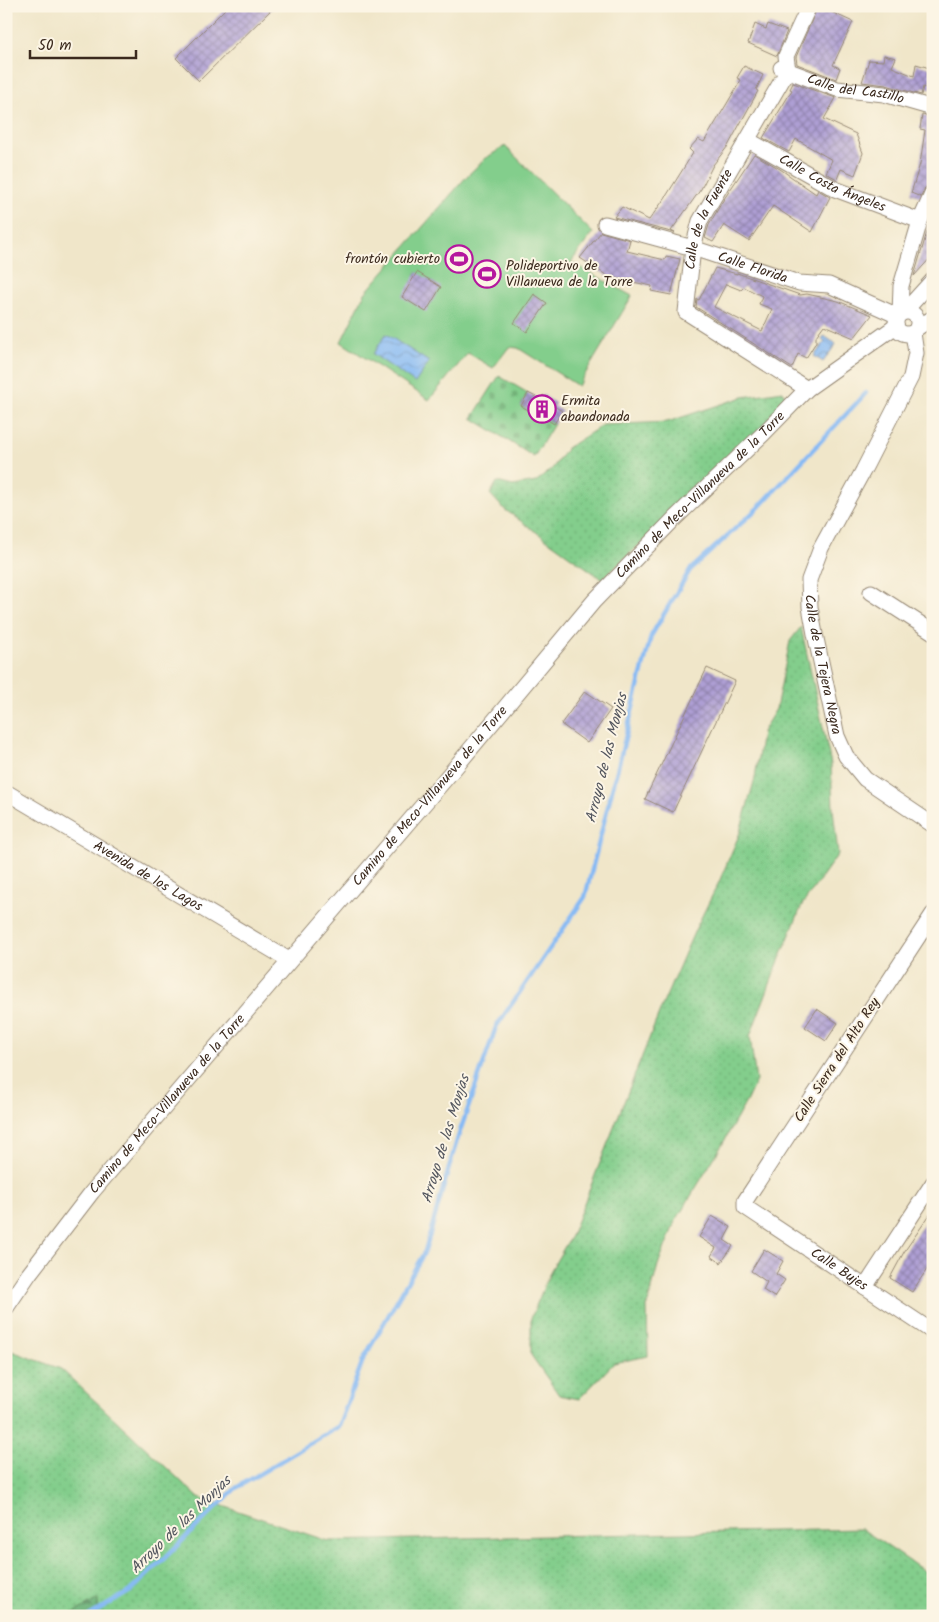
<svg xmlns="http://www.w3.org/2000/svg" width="939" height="1622" viewBox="0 0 939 1622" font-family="Kalam,sans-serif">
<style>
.grass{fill:url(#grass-dots);stroke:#5f7c55}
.forest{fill:url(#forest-firs);stroke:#526e4b}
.cemetery{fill:url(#cemetery-stones);stroke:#5f7c55}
.pitch{fill:#83ce8c;stroke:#5f7c55}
.water{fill:url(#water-waves);stroke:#607289}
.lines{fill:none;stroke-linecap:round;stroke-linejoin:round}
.stream{stroke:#86baf4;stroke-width:4.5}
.building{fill:url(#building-cross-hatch);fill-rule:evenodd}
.street-casing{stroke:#968874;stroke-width:17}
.street{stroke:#fff;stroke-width:15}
.labels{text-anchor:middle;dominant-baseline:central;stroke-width:4;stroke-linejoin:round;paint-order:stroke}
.street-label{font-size:14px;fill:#3b2a1e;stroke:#fcf5e5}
.poi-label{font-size:14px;fill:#3b2a1e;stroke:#fcf5e5;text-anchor:start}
.water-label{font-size:15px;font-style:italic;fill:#52555e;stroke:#fcf5e5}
</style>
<defs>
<pattern id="grass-dots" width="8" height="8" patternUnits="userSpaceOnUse" patternTransform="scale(1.25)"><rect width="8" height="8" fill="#83ce8c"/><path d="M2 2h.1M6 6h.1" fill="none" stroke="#72b178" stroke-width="1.8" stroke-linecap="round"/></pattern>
<pattern id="forest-firs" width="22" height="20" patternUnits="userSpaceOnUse" patternTransform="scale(1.25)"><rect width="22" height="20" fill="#6ab178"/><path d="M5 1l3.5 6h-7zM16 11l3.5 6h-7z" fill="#589062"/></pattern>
<pattern id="cemetery-stones" width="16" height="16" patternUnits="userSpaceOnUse" patternTransform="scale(1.25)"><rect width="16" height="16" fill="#83ce8c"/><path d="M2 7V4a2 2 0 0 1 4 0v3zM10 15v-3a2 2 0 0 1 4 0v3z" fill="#72b178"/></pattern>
<pattern id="water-waves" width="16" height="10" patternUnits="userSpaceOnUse" patternTransform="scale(1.25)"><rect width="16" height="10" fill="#86baf4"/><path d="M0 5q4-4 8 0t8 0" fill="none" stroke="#6f97c5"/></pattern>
<pattern id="building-cross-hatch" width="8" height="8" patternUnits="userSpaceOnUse" patternTransform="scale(1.25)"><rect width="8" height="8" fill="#ae9fd4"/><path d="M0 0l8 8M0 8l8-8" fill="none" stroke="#8f82ab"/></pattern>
</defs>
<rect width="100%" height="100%" fill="#fcf5e5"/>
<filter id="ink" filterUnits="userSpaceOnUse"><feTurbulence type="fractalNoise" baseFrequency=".02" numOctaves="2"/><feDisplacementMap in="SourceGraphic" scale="10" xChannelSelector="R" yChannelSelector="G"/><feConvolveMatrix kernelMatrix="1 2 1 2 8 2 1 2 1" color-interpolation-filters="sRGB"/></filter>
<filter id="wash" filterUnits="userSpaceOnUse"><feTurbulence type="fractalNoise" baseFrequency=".0096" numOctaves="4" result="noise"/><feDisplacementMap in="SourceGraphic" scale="20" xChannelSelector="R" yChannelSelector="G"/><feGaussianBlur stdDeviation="1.12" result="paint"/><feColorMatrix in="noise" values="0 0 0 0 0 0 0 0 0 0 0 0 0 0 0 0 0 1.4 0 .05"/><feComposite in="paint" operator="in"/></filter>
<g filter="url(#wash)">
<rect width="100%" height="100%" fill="#f0e6c9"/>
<path class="grass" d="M783 391 790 407 602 579 504 509 490 494 497 482 513 486 536 482 552 469 567 448 603 425 667 422 743 397Z
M801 627 831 764 833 808 838 854 802 905 776 968 750 1036 756 1081 747 1100 722 1145 675 1222 658 1265 647 1307 648 1356 614 1363 579 1399 559 1395 531 1355V1318L551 1270 571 1236 662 1006 695 930 719 882 739 835 755 778 762 732 776 709 790 641Z
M6 1349 61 1369 199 1498 328 1541 862 1529 933 1577V1616H6Z"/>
<path class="forest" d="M98 1599V1609L91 1616H69Z"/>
<path class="cemetery" d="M499 376 528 393 521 406 532 412 531 415 543 422 546 419 554 424 534 457 472 418Z"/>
<path class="pitch" d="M505 146 593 233 571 262 632 296 578 386 518 348 509 347 493 368 468 353 429 400 341 342 365 293 468 175 486 158Z"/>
<path class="water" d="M386 334 429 362 415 383 373 354Z
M824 336 836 344 823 362 814 356 825 342 822 340Z"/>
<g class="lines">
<path class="stream" d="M89 1616 132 1590 236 1488 339 1426 363 1360 425 1251 457 1140 496 1027 585 897 651 636 690 570 759 507 866 393"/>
</g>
<g id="blocks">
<path class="building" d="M228 6H275L199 81 176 58Z
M818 6 853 22 833 65 840 68 836 79 797 64 796 57Z
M755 24 766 29 768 24 787 31 777 56 748 43Z
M884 55 896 58 892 67 914 76 916 64 933 69V90L923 87 921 95 886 85 862 82 869 60 883 61Z
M744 66 763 75 756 90 758 91 728 146 713 165 701 189 671 231 675 233 614 217 622 207 649 220 665 198 693 153 689 149 698 139 704 142 741 80 737 78Z
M793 83 836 98 824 119 856 134 863 153 855 175 841 169 837 179 826 173 832 160 796 139 789 152 763 138 792 90 790 89Z
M922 115 933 117V180L932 183 925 188 921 197 911 193 920 164 925 130 920 129Z
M754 154 780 169 816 194 818 190 830 197 812 232 773 206 749 241 724 225 713 242 705 238 709 225 722 202Z
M931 219H933V255L914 276Z
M601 232 630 240 627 251 665 260 666 256 680 259 671 295 651 291 652 286 609 277 580 258Z
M715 268 737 274V273L800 295 807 294 838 301 872 315 854 338 824 325 816 336V342L806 358 798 354 792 368 696 307 697 299 699 300ZM726 284 741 290 744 287 762 296 759 304 772 309 762 331 714 307Z
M417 272 441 287 426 312 402 297Z
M534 294 547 303 527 332 514 323Z
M528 393 540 399 543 395 555 403 554 406 562 411 554 424 546 419 543 422 531 415 532 412 521 406Z
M707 668 735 681 673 812 645 799Z
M585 691 611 709 587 743 561 724Z
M817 1009 838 1023 826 1041 805 1027Z
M933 1210V1260L912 1292 890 1278 904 1252Z
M712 1216 731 1227 724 1240 733 1246 721 1263 711 1256 716 1248 699 1237Z
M764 1249 783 1261 776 1274 785 1280 774 1297 763 1290 767 1282 751 1271Z"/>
</g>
</g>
<g filter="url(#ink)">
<use href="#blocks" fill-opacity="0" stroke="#968874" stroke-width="1"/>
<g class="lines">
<g class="street-casing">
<g id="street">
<path id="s1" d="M781 68 837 89 884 94 933 108"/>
<path id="s2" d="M748 140 835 189 920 221"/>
<path id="s3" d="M605 224 693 248 799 283 829 285 898 316"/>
<circle cx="907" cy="323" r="11"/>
<path d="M904 312 933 280"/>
<path d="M900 314 901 286 920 221 933 192"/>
<path d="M917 328 933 318"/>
<path id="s4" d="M913 333 916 353 911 377 863 471 821 548 809 580 810 607 815 634 837 736 846 756 865 779 933 825"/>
<path id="s5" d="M807 389 686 312 693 248 700 221 788 70 786 56 809 6"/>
<path d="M871 592 933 632"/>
<path id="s6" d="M6 792 289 960"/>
<path id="s7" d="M933 914 745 1201V1207L933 1332"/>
<path d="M865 1287 933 1183"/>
<path id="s8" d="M6 1308 29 1274 92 1192 453 770 594 601 675 518 763 434 807 389 896 326"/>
</g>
</g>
<use href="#street" class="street"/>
</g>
</g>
<defs>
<g id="stadium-ring" transform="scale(1.4375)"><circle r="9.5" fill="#fcf5e5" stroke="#b5179e" stroke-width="1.5"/><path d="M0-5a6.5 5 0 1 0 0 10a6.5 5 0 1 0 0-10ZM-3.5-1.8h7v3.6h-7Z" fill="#b5179e"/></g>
<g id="building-ring" transform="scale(1.4375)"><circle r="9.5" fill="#fcf5e5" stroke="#b5179e" stroke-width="1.5"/><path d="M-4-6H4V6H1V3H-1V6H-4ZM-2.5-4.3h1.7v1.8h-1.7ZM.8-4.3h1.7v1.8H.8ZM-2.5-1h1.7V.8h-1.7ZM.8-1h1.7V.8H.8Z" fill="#b5179e"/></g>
</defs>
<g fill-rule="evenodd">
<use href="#stadium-ring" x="459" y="259"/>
<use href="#stadium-ring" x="487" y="274"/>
<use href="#building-ring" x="542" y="409"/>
</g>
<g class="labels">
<g class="street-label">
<text stroke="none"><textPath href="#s1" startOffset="78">Calle del Castillo</textPath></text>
<text stroke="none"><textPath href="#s2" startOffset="95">Calle Costa Ángeles</textPath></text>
<text stroke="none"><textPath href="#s5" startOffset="240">Calle de la Fuente</textPath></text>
<text stroke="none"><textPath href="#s3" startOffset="154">Calle Florida</textPath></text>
<text stroke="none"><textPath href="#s8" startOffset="1070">Camino de Meco-Villanueva de la Torre</textPath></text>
<text stroke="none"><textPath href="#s4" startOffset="358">Calle de la Tejera Negra</textPath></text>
<text stroke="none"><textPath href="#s8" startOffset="665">Camino de Meco-Villanueva de la Torre</textPath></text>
<text stroke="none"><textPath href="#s6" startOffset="165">Avenida de los Lagos</textPath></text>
<text transform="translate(837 1060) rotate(-57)">Calle Sierra del Alto Rey</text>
<text stroke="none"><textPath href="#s8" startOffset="260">Camino de Meco-Villanueva de la Torre</textPath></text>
<text stroke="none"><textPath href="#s7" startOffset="462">Calle Bujes</textPath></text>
</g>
<g class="poi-label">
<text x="440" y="259" text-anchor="end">frontón cubierto</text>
<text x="506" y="266">Polideportivo de<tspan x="506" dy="16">Villanueva de la Torre</tspan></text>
<text x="561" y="401">Ermita<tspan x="561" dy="16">abandonada</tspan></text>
</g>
<g class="water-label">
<text transform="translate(607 758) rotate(-76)">Arroyo de las Monjas</text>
<text transform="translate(446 1139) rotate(-73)">Arroyo de las Monjas</text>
<text transform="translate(181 1525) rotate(-44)">Arroyo de las Monjas</text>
</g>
</g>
<rect width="939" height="1622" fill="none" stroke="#fcf5e5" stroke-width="25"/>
<path d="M30 50v8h106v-8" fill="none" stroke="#3b2a1e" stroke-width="2.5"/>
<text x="38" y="50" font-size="15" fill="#3b2a1e" stroke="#fcf5e5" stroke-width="4" paint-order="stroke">50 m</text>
</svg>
